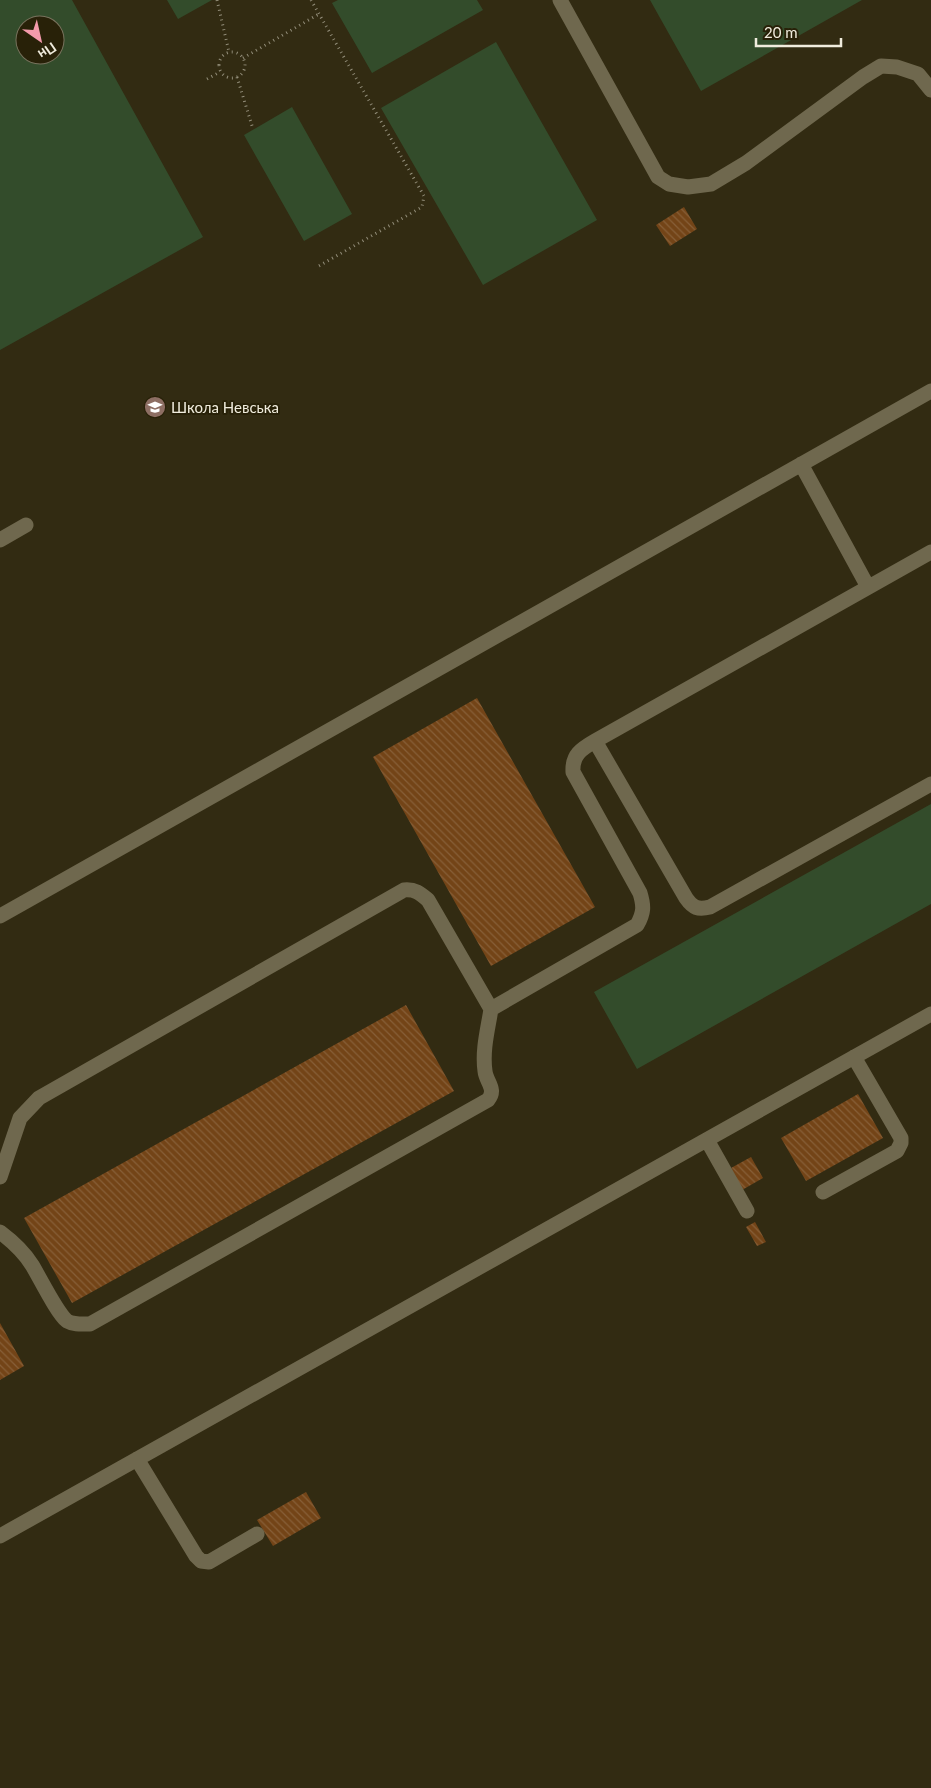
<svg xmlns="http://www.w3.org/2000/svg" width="931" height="1788" viewBox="0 0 931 1788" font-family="Lato,sans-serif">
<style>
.park{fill:#334c2b;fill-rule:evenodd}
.building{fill:url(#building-back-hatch)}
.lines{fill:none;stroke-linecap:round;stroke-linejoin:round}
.path{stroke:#938e7a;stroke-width:3;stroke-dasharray:1 4;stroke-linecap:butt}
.minor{stroke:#6f684e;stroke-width:15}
.labels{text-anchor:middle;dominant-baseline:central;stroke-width:4;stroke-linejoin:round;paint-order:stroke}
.poi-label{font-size:15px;fill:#f0ecdd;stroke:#282108;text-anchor:start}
</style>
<defs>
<pattern id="building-back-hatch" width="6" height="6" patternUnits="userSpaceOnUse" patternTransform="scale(1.25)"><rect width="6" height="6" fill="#734417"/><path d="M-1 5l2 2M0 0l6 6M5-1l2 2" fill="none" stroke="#875f38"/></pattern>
</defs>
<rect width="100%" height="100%" fill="#322b12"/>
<path class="park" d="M0 0H72L203 237 0 350ZM25 25H55V55H25Z
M167 0H212L178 19Z
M338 0H477L483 10 372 73 332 3Z
M650 0H862L701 91Z
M496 42 597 220 483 285 381 108Z
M292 107 352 214 304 241 244 135Z
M931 804V904L637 1069 594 992Z"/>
<path class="building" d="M684 207 697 229 670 246 656 225Z
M477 698 595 907 491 966 373 757Z
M406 1005 454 1091 72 1303 24 1218Z
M858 1094 883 1138 806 1181 781 1138Z
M751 1157 763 1178 742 1190 731 1168Z
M755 1222 766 1242 757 1246 746 1227Z
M0 1323 24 1366 0 1380Z
M306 1492 321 1518 273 1546 257 1520Z"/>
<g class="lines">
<path class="path" d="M217 0 229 52
M311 0 424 196 422 207 317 267
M219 65a13 13 0 1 1 26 0a13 13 0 1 1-26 0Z
M243 58 319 14
M237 77 253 129
M207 79 220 72"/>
<path class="minor" d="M560 0 658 177 669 184 688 187 711 184 746 163 863 77 881 66 897 67 918 74 931 90
M801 464 868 587
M0 540 26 525
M595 741 686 898C693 908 698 910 710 907L931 784
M0 916 931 391
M707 1140 747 1211
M0 1177 20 1118 39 1098 404 890C415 889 420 893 428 900L491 1009 637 925C644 913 644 906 640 893L573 772C572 755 581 749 595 741L931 552
M823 1192 897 1151 901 1143V1138L854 1057
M0 1232C12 1241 24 1252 32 1265 40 1278 57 1313 67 1321 74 1325 82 1324 90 1324L488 1100C497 1089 486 1082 485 1071 482 1050 488 1029 491 1009
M137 1459 196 1556 201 1561 209 1562 257 1534
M0 1536 931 1014"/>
</g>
<defs>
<g id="school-disc" transform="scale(1.125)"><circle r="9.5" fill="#8d6e63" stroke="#282108"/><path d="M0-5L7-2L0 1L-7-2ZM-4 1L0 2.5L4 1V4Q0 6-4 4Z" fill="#fff"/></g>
</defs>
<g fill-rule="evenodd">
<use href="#school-disc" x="155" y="407"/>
</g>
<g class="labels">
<g class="poi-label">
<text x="171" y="407">Школа Невська</text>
</g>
</g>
<g transform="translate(40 40) rotate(146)"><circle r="24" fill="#282108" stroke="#78725d"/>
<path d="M0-4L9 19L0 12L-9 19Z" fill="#f39aab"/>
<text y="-8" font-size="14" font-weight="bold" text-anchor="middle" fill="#f0ecdd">Пн</text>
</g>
<path d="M756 38v8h85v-8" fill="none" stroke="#f0ecdd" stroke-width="2.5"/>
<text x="764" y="38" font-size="15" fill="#f0ecdd" stroke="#282108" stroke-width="4" paint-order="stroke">20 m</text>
</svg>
